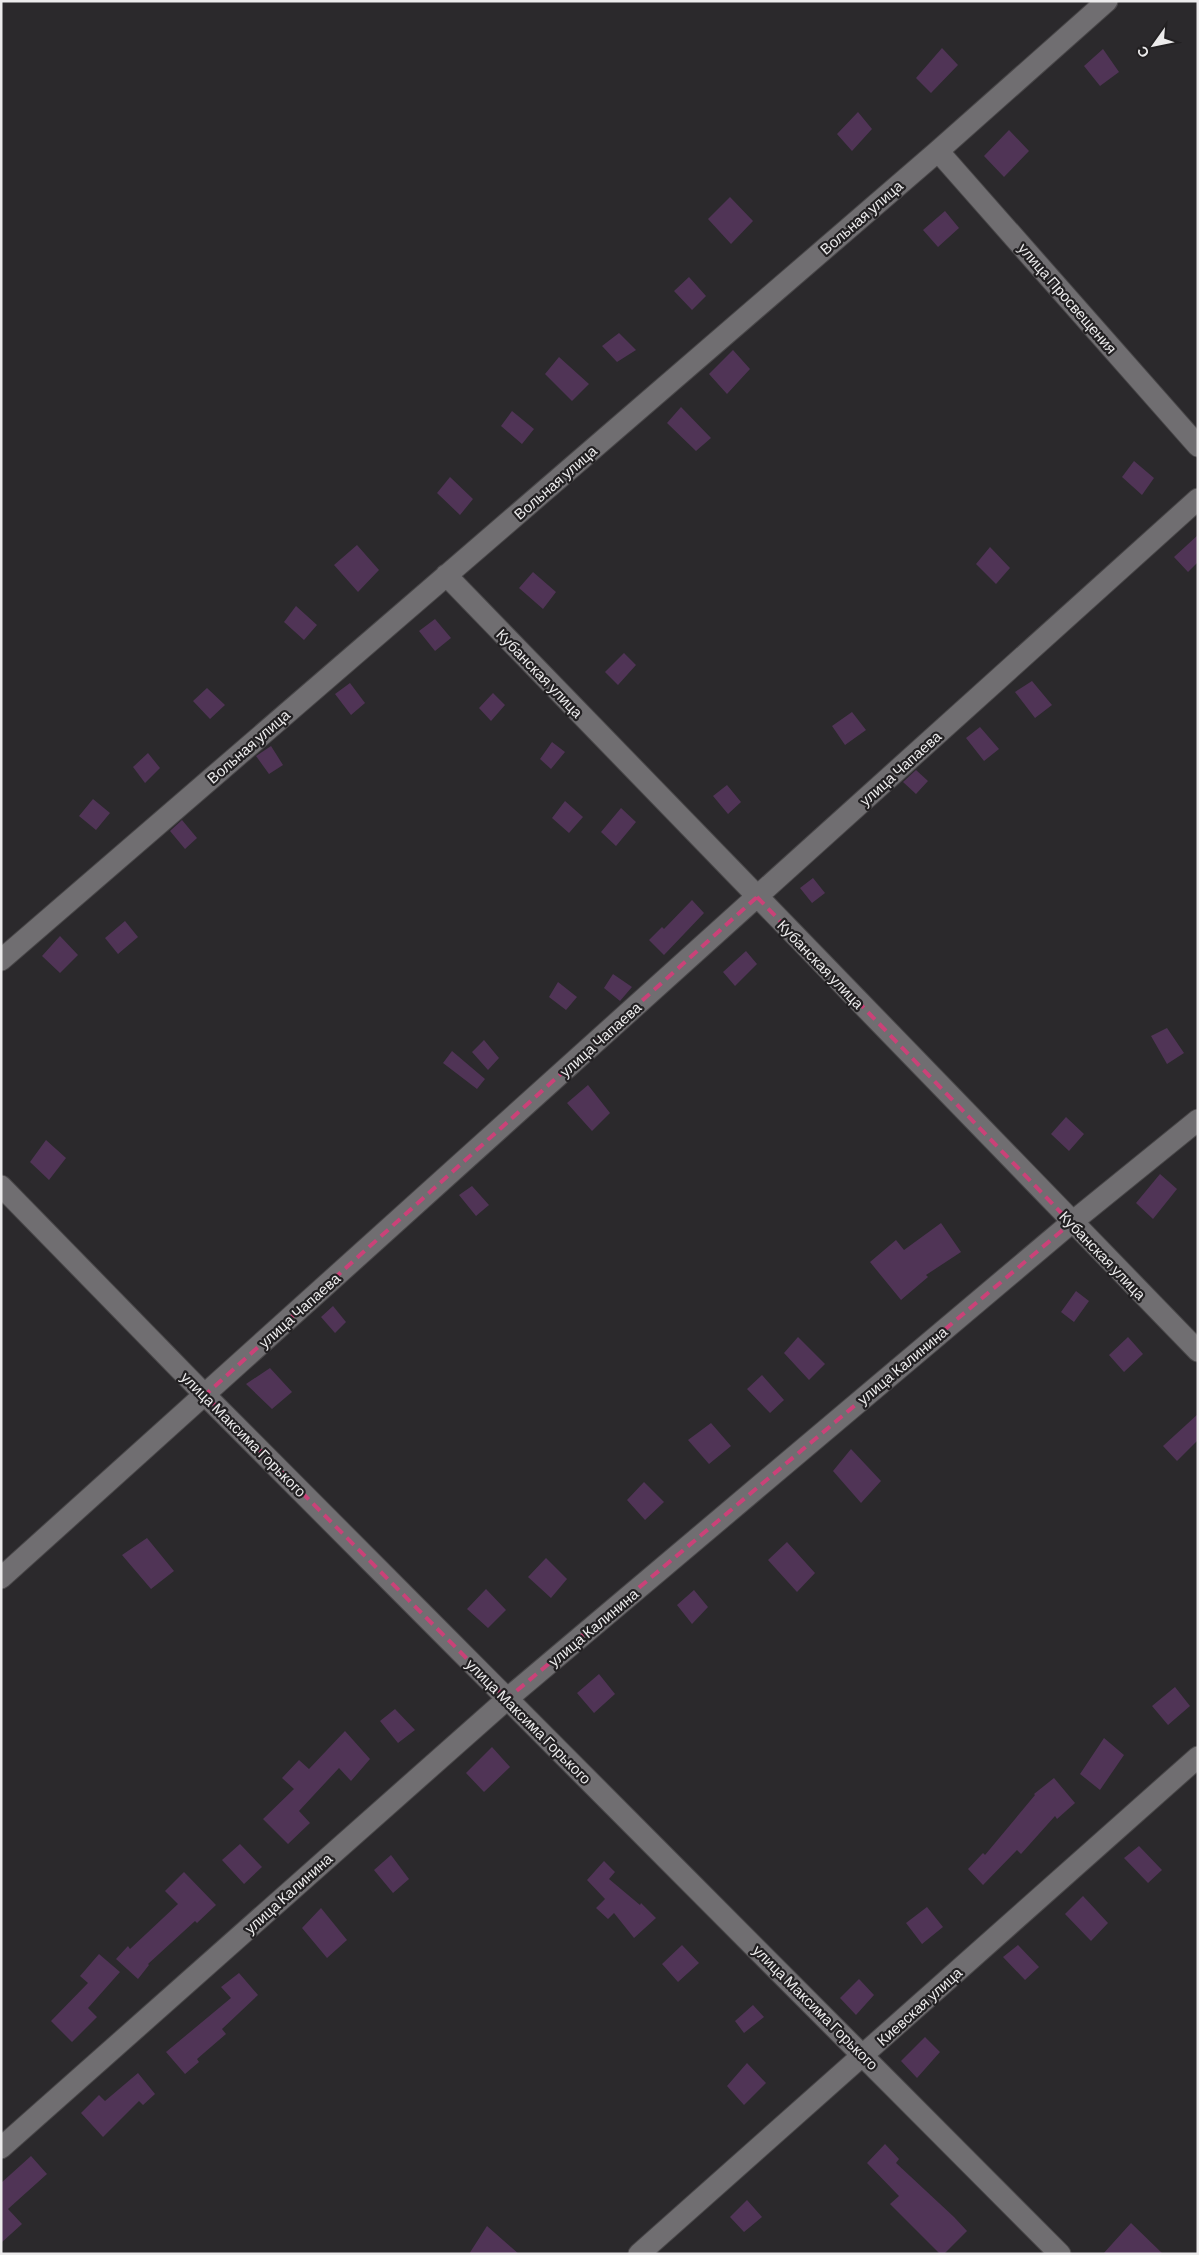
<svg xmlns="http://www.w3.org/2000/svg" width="1199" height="2255" viewBox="0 0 1199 2255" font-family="Barlow,sans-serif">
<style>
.building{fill:#503456}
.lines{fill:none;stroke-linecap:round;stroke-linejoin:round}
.street-casing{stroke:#484648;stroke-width:23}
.street{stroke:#706e71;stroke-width:21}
.marked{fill:none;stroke:#ca4278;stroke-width:4;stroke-dasharray:10 6;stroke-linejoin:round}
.labels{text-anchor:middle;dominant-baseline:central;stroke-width:4.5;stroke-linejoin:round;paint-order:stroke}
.street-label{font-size:15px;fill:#ecebec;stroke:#222022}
</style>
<rect width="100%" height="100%" fill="#2b292c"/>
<path class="building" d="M942 48 958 65 931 93 916 78Z
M1103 49 1119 72 1100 86 1084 66Z
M858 112 872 129 852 151 837 134Z
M1009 130 1029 151 1004 177 984 156Z
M730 197 753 221 731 244 708 219Z
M945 211 959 228 938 247 923 230Z
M689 277 706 296 692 310 674 291Z
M619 333 636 350 617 362 602 346Z
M733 350 750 369 727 394 709 374Z
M559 357 589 384 572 401 545 374Z
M681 407 711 438 696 451 667 423Z
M512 411 534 429 522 444 501 426Z
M1134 461 1154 478 1142 495 1122 477Z
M450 477 473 499 460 515 437 493Z
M1198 535V562L1188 572 1174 557Z
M357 545 379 570 358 592 334 565Z
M990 547 1010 568 996 584 976 564Z
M533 572 556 592 543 609 519 588Z
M296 606 317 625 304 640 284 622Z
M435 619 451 638 435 651 419 631Z
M624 653 636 665 618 685 605 672Z
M1032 681 1052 705 1035 718 1015 692Z
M350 683 365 703 351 715 335 694Z
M207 688 225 705 210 719 193 701Z
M493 693 505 705 491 721 479 708Z
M852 712 866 730 845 745 832 726Z
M980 727 999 749 984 761 966 738Z
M552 742 565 752 551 769 540 759Z
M271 746 283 765 269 774 256 756Z
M148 753 160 768 145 783 133 767Z
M916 770 928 781 916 794 903 782Z
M727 785 741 802 728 814 713 796Z
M93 799 110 813 96 830 79 816Z
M565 801 583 817 569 833 552 818Z
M621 808 636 822 616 846 601 832Z
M182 820 197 838 185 849 170 831Z
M813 878 825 893 812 903 800 888Z
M692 900 704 913 664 955 649 940 662 927 664 929Z
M125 921 138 937 118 954 105 938Z
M60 936 78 955 60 973 42 956Z
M746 951 757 964 735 986 723 972Z
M613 974 632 987 620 1001 604 988Z
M558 982 577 997 566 1010 549 997Z
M1167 1028 1184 1053 1167 1064 1151 1036Z
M484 1040 499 1058 488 1070 472 1052Z
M452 1051 485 1079 477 1089 443 1063Z
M588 1085 610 1113 592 1131 567 1103Z
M1066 1117 1084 1134 1069 1151 1051 1134Z
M46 1140 66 1158 49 1180 30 1162Z
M1160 1174 1177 1189 1153 1219 1136 1203Z
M472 1186 489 1205 476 1216 459 1195Z
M941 1223 961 1252 926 1275 928 1277 901 1300 870 1262 896 1240 904 1250Z
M1076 1291 1089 1301 1074 1322 1061 1312Z
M333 1306 346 1322 335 1333 321 1317Z
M798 1337 825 1364 809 1380 784 1353Z
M1128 1337 1143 1354 1124 1372 1109 1355Z
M270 1368 292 1392 272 1409 246 1384Z
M762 1375 784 1400 770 1413 747 1389Z
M1198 1414V1440L1177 1461 1163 1446Z
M711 1423 731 1446 709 1464 688 1440Z
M851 1449 881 1481 861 1503 833 1471Z
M644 1482 664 1502 645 1520 627 1500Z
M147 1538 174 1571 151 1589 122 1555Z
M787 1542 815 1573 797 1592 768 1560Z
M546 1558 567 1579 551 1598 528 1577Z
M486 1589 506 1610 488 1628 467 1609Z
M694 1590 708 1607 692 1624 677 1605Z
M599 1674 615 1694 594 1713 577 1693Z
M1175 1687 1190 1706 1168 1725 1152 1706Z
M395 1709 415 1730 398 1743 380 1721Z
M345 1731 370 1759 351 1781 339 1768 299 1811 310 1823 288 1844 263 1819 294 1789 282 1778 299 1760 309 1769Z
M1104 1738 1124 1755 1100 1790 1080 1774Z
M492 1747 510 1767 484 1792 466 1773Z
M1054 1778 1075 1803 1057 1819 1055 1816 1021 1854 1017 1850 983 1885 968 1869 983 1853 985 1855 1035 1795 1034 1794Z
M240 1844 262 1867 244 1884 222 1860Z
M1139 1846 1162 1870 1148 1883 1124 1858Z
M391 1855 409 1879 393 1893 374 1870Z
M604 1861 615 1872 609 1879 640 1905 641 1903 656 1918 634 1938 614 1913 608 1919 596 1908 605 1899 587 1880Z
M184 1872 216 1905 197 1923 195 1921 148 1964 149 1965 138 1979 116 1959 128 1946 130 1949 178 1904 165 1891Z
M1083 1896 1108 1923 1091 1941 1065 1914Z
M927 1907 943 1927 922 1944 906 1923Z
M321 1908 347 1940 327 1958 302 1928Z
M682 1945 699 1963 678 1982 662 1964Z
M1018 1945 1039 1967 1025 1980 1003 1957Z
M99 1954 120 1972 88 2008 97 2017 72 2042 51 2021 88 1983 80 1976Z
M239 1973 258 1995 222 2029 226 2034 197 2059 199 2062 185 2074 166 2052 231 1998 221 1987Z
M859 1979 874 1995 856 2015 840 1998Z
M753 2005 764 2017 744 2033 735 2021Z
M925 2037 940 2052 917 2078 901 2061Z
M747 2063 766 2083 744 2105 727 2086Z
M138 2073 155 2094 143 2105 139 2101 103 2137 81 2113 99 2095 105 2101Z
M885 2144 899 2159 896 2163 954 2217 967 2231 944 2254H940L890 2204 899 2196 867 2163Z
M31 2156 47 2174 8 2209 22 2224 1 2243V2183Z
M747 2200 762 2217 744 2232 730 2217Z
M1131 2223 1163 2254H1103Z
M487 2226 519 2254H469Z"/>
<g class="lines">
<g class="street-casing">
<path id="street" d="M938 151 1198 446
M446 575 1198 1351
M1 960 938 151 1107 1
M1 1186 205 1395 1060 2254
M1 1578 1198 499
M1 2148 507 1699 1071 1223 1198 1120
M639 2254 1198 1757"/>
</g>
<use href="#street" class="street"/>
</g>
<path class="marked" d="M757 897 1071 1223 507 1699 205 1395Z"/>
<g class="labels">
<g class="street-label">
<text transform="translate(861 217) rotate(-41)">Вольная улица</text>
<text transform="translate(1068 298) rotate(49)">улица Просвещения</text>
<text transform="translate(555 482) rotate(-41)">Вольная улица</text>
<text transform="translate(540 673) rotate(46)">Кубанская улица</text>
<text transform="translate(248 746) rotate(-41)">Вольная улица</text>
<text transform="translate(900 768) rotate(-42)">улица Чапаева</text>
<text transform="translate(821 964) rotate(46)">Кубанская улица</text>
<text transform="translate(600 1039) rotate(-42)">улица Чапаева</text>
<text transform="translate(1103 1255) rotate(46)">Кубанская улица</text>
<text transform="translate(299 1310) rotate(-42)">улица Чапаева</text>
<text transform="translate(902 1365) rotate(-40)">улица Калинина</text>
<text transform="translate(244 1434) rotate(45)">улица Максима Горького</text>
<text transform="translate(593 1627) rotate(-40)">улица Калинина</text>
<text transform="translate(529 1721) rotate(45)">улица Максима Горького</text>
<text transform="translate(288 1893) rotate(-42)">улица Калинина</text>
<text transform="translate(919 2006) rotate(-42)">Киевская улица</text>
<text transform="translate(816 2007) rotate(45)">улица Максима Горького</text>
</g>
</g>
<rect width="1199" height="2255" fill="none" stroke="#ecebec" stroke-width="5"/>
<g transform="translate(1154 45) rotate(237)" stroke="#222022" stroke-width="4" paint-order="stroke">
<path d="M0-4L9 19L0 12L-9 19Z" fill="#ecebec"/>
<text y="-8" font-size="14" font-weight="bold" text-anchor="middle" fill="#ecebec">С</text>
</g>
</svg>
